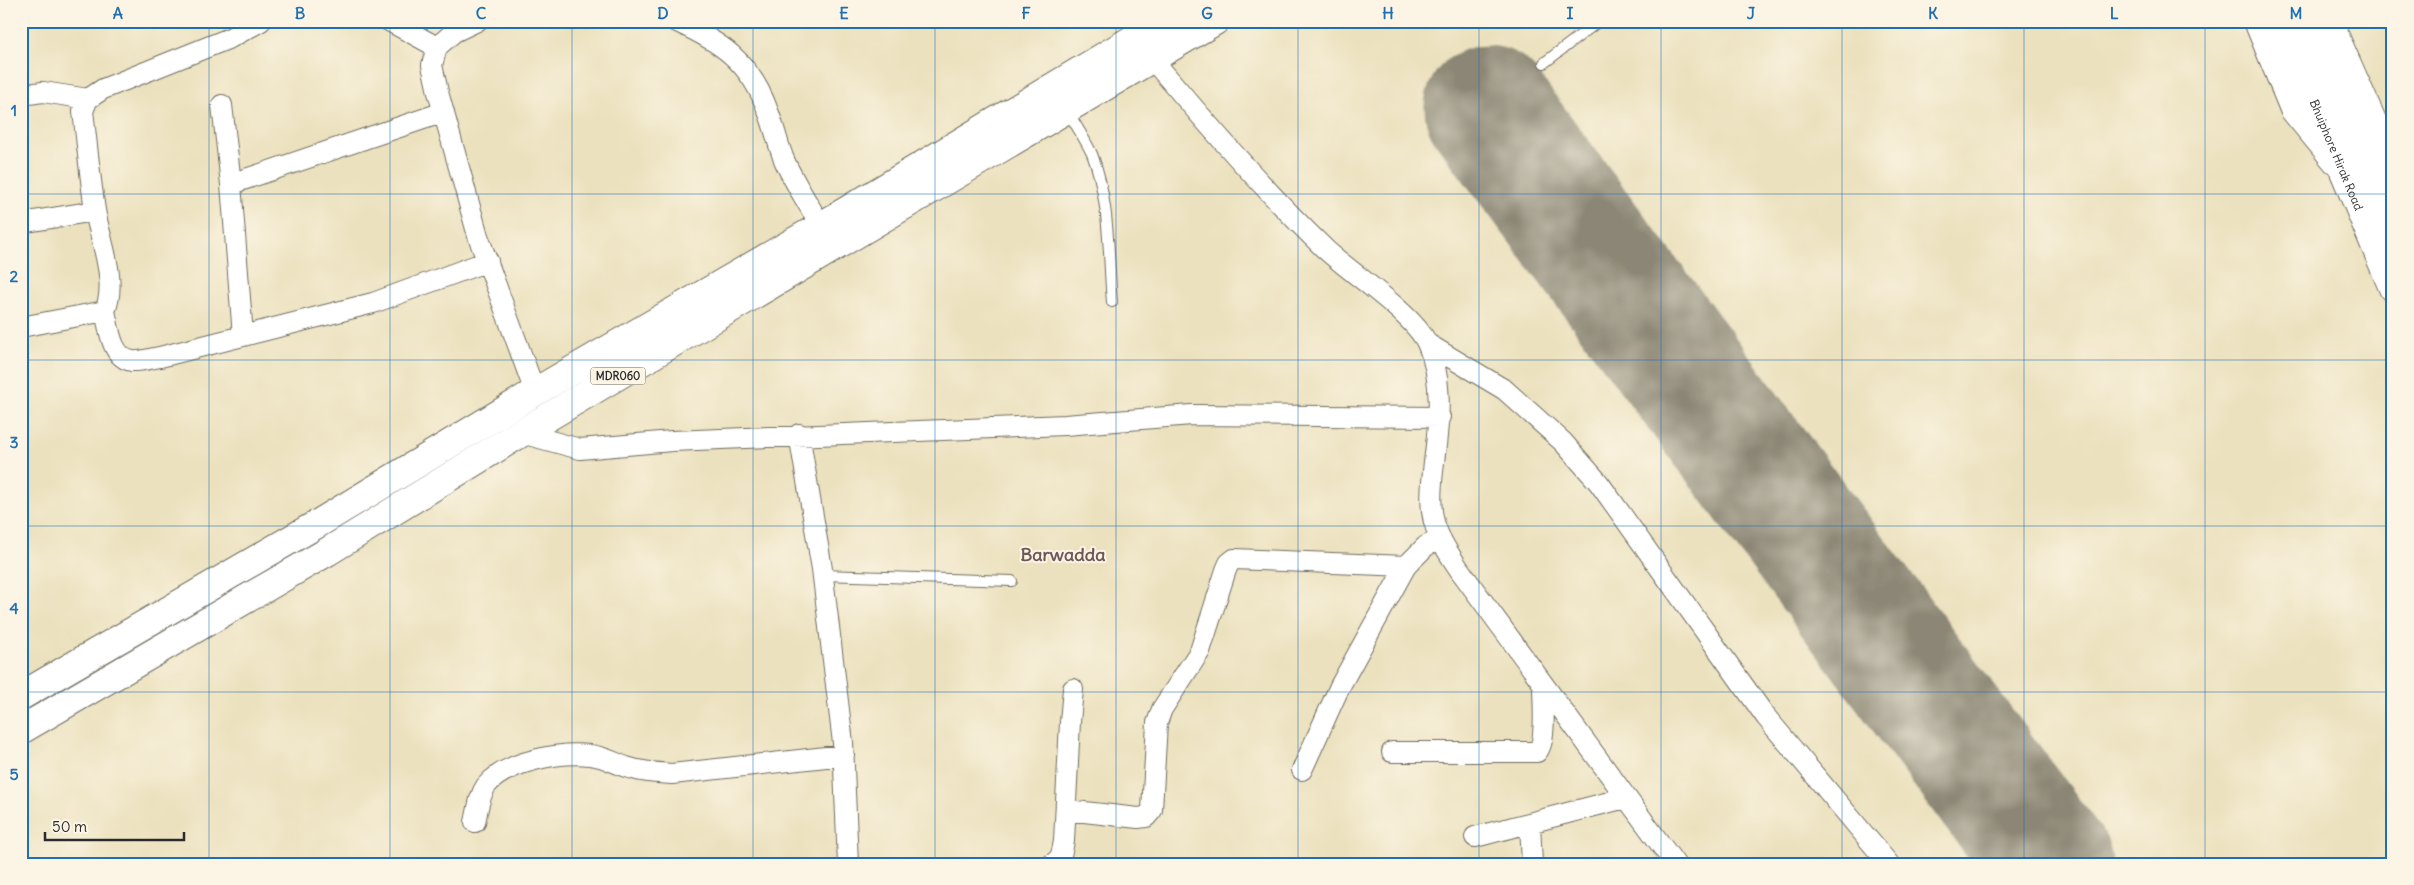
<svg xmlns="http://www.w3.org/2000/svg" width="2414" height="885" viewBox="0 0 2414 885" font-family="Delius,sans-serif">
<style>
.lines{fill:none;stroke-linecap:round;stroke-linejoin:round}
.runway{stroke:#8b8674;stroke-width:125}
.lane-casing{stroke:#6e6b5e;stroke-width:12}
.street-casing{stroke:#6e6b5e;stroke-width:22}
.secondary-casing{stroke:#6e6b5e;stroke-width:30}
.primary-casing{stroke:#6e6b5e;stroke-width:30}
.lane{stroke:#fff;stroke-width:10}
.street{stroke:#fff;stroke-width:20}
.secondary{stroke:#fff;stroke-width:28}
.primary{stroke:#fff;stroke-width:28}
.grid{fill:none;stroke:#1f6fb2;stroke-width:1;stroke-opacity:0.55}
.labels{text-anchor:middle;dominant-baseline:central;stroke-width:4;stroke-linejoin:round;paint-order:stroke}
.shield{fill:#fcf5e5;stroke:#6a6863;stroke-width:1}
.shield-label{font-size:11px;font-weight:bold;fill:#2b2b2b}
.street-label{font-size:12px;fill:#2b2b2b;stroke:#fcf5e5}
.district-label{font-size:18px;font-weight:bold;fill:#6f5857;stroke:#fcf5e5}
.neatline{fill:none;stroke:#1f6fb2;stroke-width:2}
.grid-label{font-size:16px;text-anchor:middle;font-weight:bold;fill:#1f6fb2}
</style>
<rect width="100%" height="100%" fill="#fcf5e5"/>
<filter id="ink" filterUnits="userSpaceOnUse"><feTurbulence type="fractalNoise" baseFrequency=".02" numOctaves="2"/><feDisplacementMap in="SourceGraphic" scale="10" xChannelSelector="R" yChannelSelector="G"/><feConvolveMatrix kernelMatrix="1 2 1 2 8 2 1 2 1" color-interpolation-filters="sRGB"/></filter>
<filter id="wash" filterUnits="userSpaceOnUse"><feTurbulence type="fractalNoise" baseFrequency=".0096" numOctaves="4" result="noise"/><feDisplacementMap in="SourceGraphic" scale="20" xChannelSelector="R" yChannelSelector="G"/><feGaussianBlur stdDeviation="1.12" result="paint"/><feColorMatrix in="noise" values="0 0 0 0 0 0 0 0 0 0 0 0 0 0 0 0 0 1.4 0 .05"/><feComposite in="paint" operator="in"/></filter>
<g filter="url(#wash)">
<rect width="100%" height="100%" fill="#ebe1be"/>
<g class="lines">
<path class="runway" d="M1487 108 2050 864"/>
</g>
</g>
<g filter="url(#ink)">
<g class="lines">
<g class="lane-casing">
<path id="lane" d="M1544 63 1599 21
M1067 110C1075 124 1085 139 1092 154 1110 200 1108 254 1112 302
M822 575 1012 581"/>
</g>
<g class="street-casing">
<path id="street" d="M389 21 437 47
M477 21 454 32 437 47 432 65 438 92 478 236 535 392
M675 21C721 42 750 61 768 111 775 128 778 146 785 162 795 184 809 205 821 226
M1152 59C1208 125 1263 189 1325 249 1351 273 1413 314 1427 343 1444 380 1439 423 1434 462 1432 481 1429 503 1434 522 1439 539 1449 554 1459 569L1675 864
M21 95 43 92 88 99
M222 105 231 184 243 336
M231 184 444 112
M21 223 95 211
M105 311C109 327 111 358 132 361 140 362 152 358 160 357L373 303 488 261
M21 327 105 311C118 280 100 241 95 210 90 177 87 144 83 111L88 99 103 89 230 38 261 21
M1428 344 1505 390 1563 442 1599 483 1766 717 1889 864
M521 433 580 449 672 441 1065 425 1192 415 1440 417
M799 434 822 569 843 743 848 864
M1392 752H1537C1547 742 1543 701 1543 685
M1302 770 1340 686 1406 566 1426 546 1440 539
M1066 810 1138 818 1146 817 1152 810 1157 723 1162 709 1200 651 1226 570 1229 563 1234 559 1406 566
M475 822C478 810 479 796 486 786 506 761 560 752 590 755 603 756 615 763 626 767 641 772 656 773 672 774L844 755
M1530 823 1532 864
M1475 837 1625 798
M1052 864C1062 859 1062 851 1064 841L1070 722 1073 689"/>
</g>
<g class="secondary-casing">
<path id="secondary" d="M2258 21 2294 109 2336 160
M2328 21 2393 168"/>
</g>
<g class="primary-casing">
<g id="primary">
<path id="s1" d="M2281 21 2393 288"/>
<path d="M2307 21 2393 225"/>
<path d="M21 696 319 523 535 392 821 226 1163 21"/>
<path d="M21 730 327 552 521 433 1215 21"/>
</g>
</g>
<use href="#lane" class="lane"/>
<use href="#street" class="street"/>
<use href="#secondary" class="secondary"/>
<use href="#primary" class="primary"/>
</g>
</g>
<path class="grid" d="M209 21V864M390 21V864M572 21V864M753 21V864M935 21V864M1116 21V864M1298 21V864M1479 21V864M1661 21V864M1842 21V864M2024 21V864M2205 21V864M21 194H2393M21 360H2393M21 526H2393M21 692H2393"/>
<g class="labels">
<rect class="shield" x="590.5" y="367.5" width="55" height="17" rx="4"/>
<g class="shield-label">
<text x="618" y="376">MDR060</text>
</g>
<g class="street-label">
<text stroke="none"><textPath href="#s1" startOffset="145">Bhuiphore Hirak Road</textPath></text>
</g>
<g class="district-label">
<text x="1063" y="554">Barwadda</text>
</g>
</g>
<rect width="2414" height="885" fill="none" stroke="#fcf5e5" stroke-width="55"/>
<path d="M45 832v8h139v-8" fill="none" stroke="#2b2b2b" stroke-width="2.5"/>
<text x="52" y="832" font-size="15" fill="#2b2b2b" stroke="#fcf5e5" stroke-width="4" paint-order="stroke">50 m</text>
<rect x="28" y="28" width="2358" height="830" class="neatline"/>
<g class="grid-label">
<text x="118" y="19">A</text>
<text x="300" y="19">B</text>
<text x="481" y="19">C</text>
<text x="663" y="19">D</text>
<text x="844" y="19">E</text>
<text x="1026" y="19">F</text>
<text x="1207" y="19">G</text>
<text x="1388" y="19">H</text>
<text x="1570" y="19">I</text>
<text x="1751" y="19">J</text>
<text x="1933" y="19">K</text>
<text x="2114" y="19">L</text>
<text x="2296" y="19">M</text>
<text x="14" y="116">1</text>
<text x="14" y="282">2</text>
<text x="14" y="448">3</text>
<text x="14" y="614">4</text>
<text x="14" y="780">5</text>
</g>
</svg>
